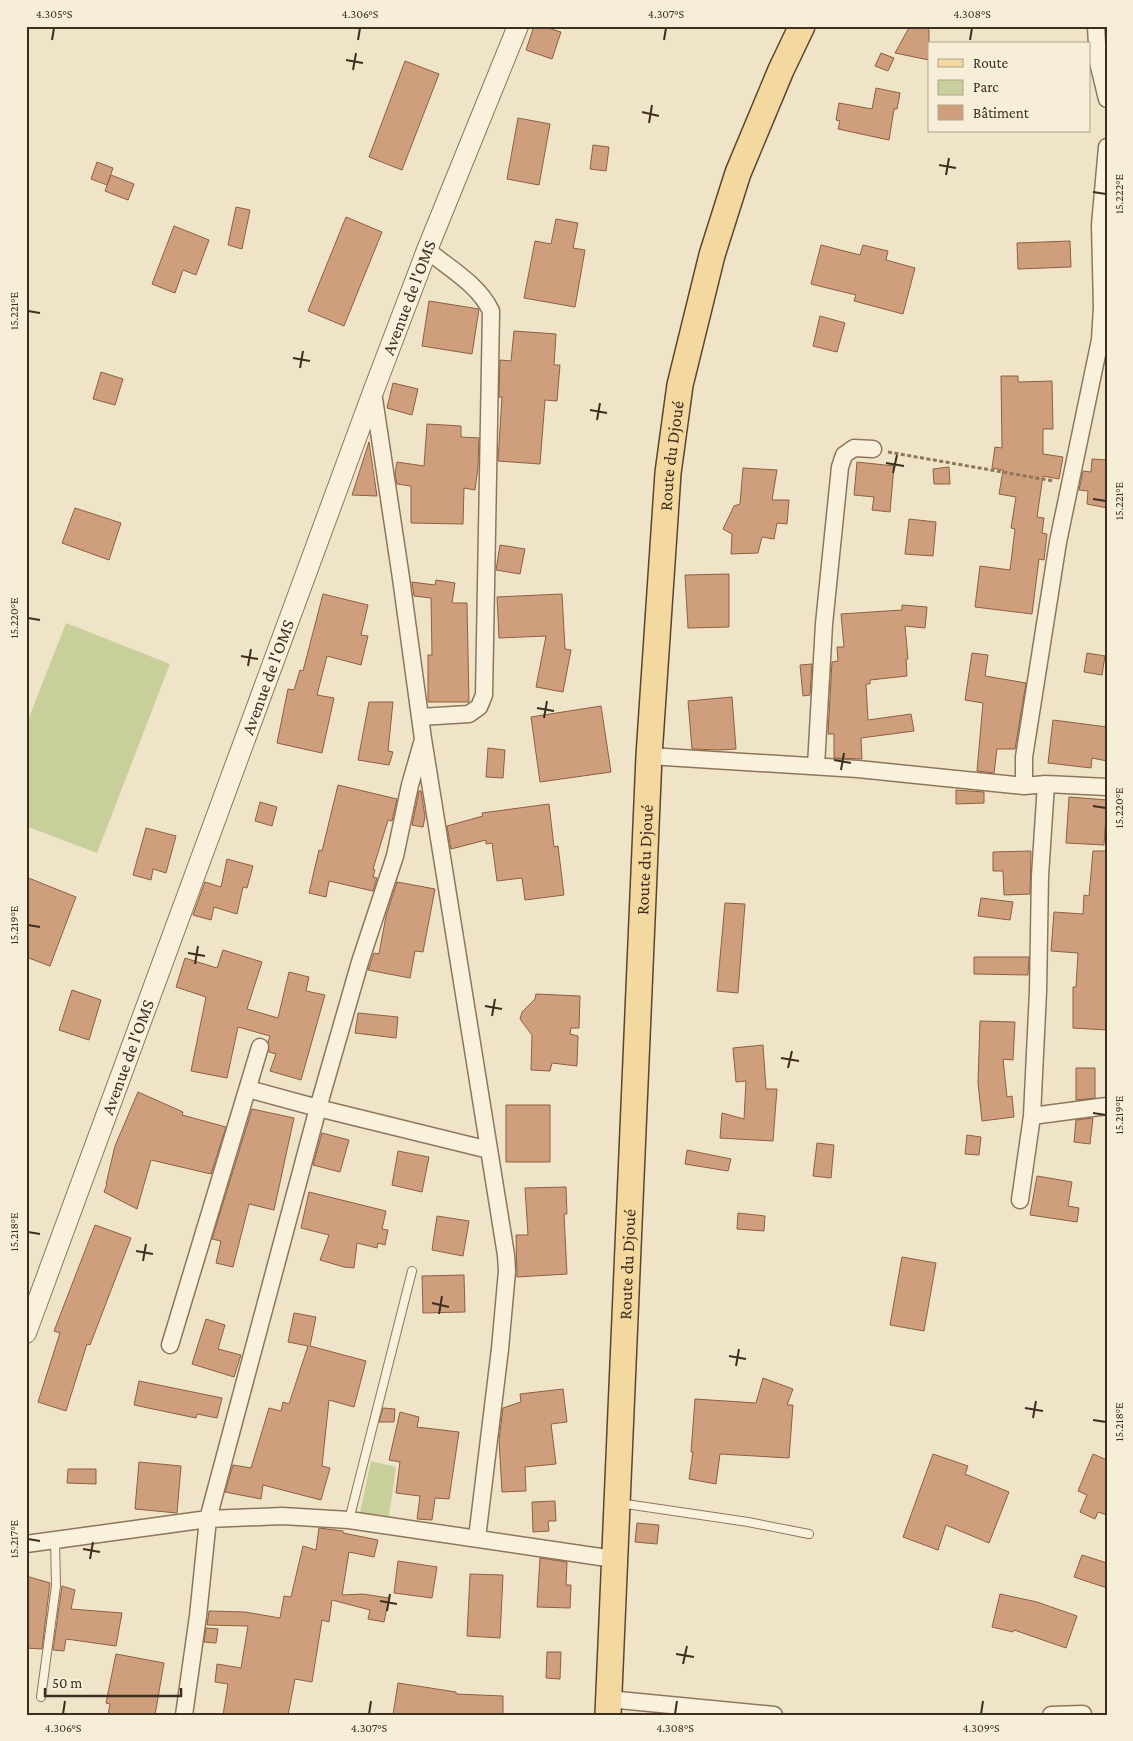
<svg xmlns="http://www.w3.org/2000/svg" width="1133" height="1741" viewBox="0 0 1133 1741" font-family="'Crimson Pro',serif">
<style>
.green{fill:#c9cf9b}
.building{fill:#cf9f7d;stroke:#8d5f41}
.lines{fill:none;stroke-linecap:round;stroke-linejoin:round}
.service-casing{stroke:#8d765c;stroke-width:10}
.minor-casing{stroke:#8d765c;stroke-width:19}
.tertiary-casing{stroke:#8d765c;stroke-width:22}
.primary-casing{stroke:#5b4430;stroke-width:28}
.path{stroke:#8d765c;stroke-width:3;stroke-dasharray:4 2.5;stroke-linecap:butt}
.service{stroke:#faf1dc;stroke-width:8}
.minor{stroke:#faf1dc;stroke-width:16}
.tertiary{stroke:#faf1dc;stroke-width:20}
.primary{stroke:#f3d9a0;stroke-width:25}
.ticks{fill:none;stroke:#3d2e20;stroke-width:2}
.labels{text-anchor:middle;dominant-baseline:central;stroke-width:5;stroke-linejoin:round;paint-order:stroke}
.street-label{font-size:18px;fill:#3d2e20;stroke:#f7eed8}
.neatline{fill:none;stroke:#3d2e20;stroke-width:2}
.ticks-label{font-size:12px;text-anchor:middle;fill:#3d2e20}
</style>
<rect width="100%" height="100%" fill="#f0e4c8"/>
<path class="green" d="M66 623 170 664 97 853 26 826V725Z
M371 1461 396 1467 389 1516 360 1513Z"/>
<path class="building" d="M534 26H542L561 32 552 59 526 50Z
M910 26H923L929 30V60L895 53Z
M881 53 894 58 888 71 875 66Z
M405 61 439 74 402 170 369 157Z
M876 88 900 93 897 109H894L889 140 838 129 840 121 836 120 839 103 872 109Z
M518 118 550 124 539 185 507 179Z
M593 145 609 147 606 171 590 169Z
M97 162 113 168 107 185 91 179Z
M111 175 134 184 128 200 105 191Z
M236 207 250 210 242 249 228 245Z
M346 217 382 232 344 326 308 311Z
M556 219 578 223 573 248 585 250 575 307 524 298 535 241 551 244Z
M174 226 209 240 196 275 183 270 175 293 152 284Z
M1070 241 1071 267 1018 269 1017 243Z
M821 245 860 255 863 245 888 251 886 260 915 268 903 314 854 301 856 295 811 284Z
M429 301 479 309 472 354 422 346Z
M820 316 845 323 837 352 813 346Z
M514 331 556 334 554 365H560L557 401 545 400 540 464 498 461 502 397H499L500 360 511 361Z
M101 372 123 379 115 405 93 399Z
M1001 376H1018V382L1052 381 1053 429H1043V454L1063 457 1059 479 1043 476 1037 517 1044 518 1042 533 1047 534 1044 560 1039 559 1032 614 975 607 980 566 1010 570 1015 529 1011 528 1016 497 999 494 1003 470 992 468 995 447 1002 448Z
M393 383 418 389 412 415 387 408Z
M427 424 461 426V437L479 438 478 467 475 490 464 488 463 524 411 523V486L397 484 395 474 397 462 424 466Z
M369 442 377 496 352 495Z
M1092 459 1107 460V508L1087 504 1088 491 1079 490 1083 471 1091 472Z
M857 462 894 466 890 512 872 510 874 497 854 495Z
M949 467 950 484H934L933 469Z
M743 468 777 470 772 500H789L787 524 777 523 774 539 762 537 758 553 731 554 732 534 723 529 734 506 740 504Z
M75 508 121 523 109 560 62 543Z
M909 519 936 522 933 556 905 554Z
M500 545 525 549 520 574 496 570Z
M729 574V627L688 628 685 575Z
M436 580 455 583 452 603H467L469 702H428V655H432L431 598 414 596 412 582 435 585Z
M323 594 368 605 361 635 368 636 361 665 327 656 317 695 334 698 322 753 277 743 288 689 294 690 300 670 303 671Z
M562 594 565 649 571 650 563 692 536 687 546 636 499 638 497 597Z
M902 605 927 607 925 628 905 626 908 659H906L907 676 870 680V684H866L868 720 911 714 914 731 861 738 862 759 834 758V734H828L832 662 838 661 837 647H844L841 614 902 610Z
M972 653 988 655 985 676 1026 683 1015 749H997L994 773 977 771 983 703 965 700Z
M1087 653 1105 656 1102 675 1084 672Z
M812 664 810 695 803 696 800 665Z
M732 697 736 749 720 750 692 749 688 701Z
M369 702H393L388 751 393 752 389 765 358 760Z
M601 706 611 772 540 782 531 717Z
M1053 720 1107 727V761L1092 758 1091 768 1048 763Z
M488 748 505 750 503 778 486 777Z
M338 785 397 799 392 821 388 820 373 869 375 870 373 877 377 878 373 891 329 881 326 897 309 893 319 850 322 851Z
M956 790 984 792V803L956 804Z
M419 791H421L425 817 423 827 412 825Z
M1069 797 1107 800 1104 845 1066 843Z
M260 802 277 807 272 826 255 821Z
M549 804 554 847 558 846 564 895 525 900 522 878 497 881 492 843 486 844V840L451 849 447 826 483 816 482 813Z
M146 828 176 836 166 873 153 869 151 880 133 875Z
M1031 851 1030 894 1004 895 1003 871H993V852Z
M1093 851H1107V1030L1073 1028V987H1076L1078 953 1051 951 1054 912 1083 914 1084 895 1089 896Z
M227 859 253 866 247 888 243 887 237 914 214 907 211 920 193 915 205 882 221 887Z
M26 877 76 897 50 966 26 957Z
M397 882 435 889 423 952 415 951 410 978 368 970 374 953 379 954 386 916Z
M981 898 1013 902 1010 920 978 916Z
M725 903 745 904 738 993 717 991Z
M223 950 262 962 247 1009 278 1018 289 972 309 977 306 991 325 995 301 1080 270 1071 276 1054 269 1052 268 1042 270 1036 238 1027 227 1078 191 1071 206 997 176 987 185 958 217 968Z
M974 957H1029L1028 975 974 974Z
M72 990 101 1000 89 1040 59 1030Z
M536 994 580 996 579 1028H571L570 1034 578 1036 577 1066 552 1063 550 1071 531 1070 532 1035 520 1019 522 1012 535 999Z
M358 1013 398 1017 396 1038 355 1033Z
M980 1021 1015 1022 1013 1060 1003 1059 1007 1097 1012 1096 1014 1117 982 1121 978 1083Z
M763 1045 766 1089H777L773 1141 720 1138 722 1113 744 1119 746 1081 736 1082 733 1048Z
M1076 1068H1095V1098L1076 1100Z
M138 1092 183 1112 182 1115 226 1127 211 1174 151 1160 137 1209 104 1192 107 1184H106L115 1146Z
M506 1105H550V1162H506Z
M252 1109 294 1118 274 1210 249 1204 233 1267 216 1263 221 1241 212 1239Z
M1093 1118 1090 1144 1074 1142 1076 1120Z
M322 1133 349 1140 340 1172 313 1165Z
M967 1135 981 1137 979 1155 965 1154Z
M817 1143 834 1145 831 1178 813 1176Z
M687 1150 731 1159 728 1171 685 1164Z
M398 1151 429 1157 422 1192 392 1185Z
M1037 1176 1072 1182 1068 1206 1079 1208 1077 1222 1030 1215Z
M566 1187 567 1214H564L567 1274 517 1277 516 1235H528L525 1188Z
M309 1192 386 1211 382 1229 388 1230 385 1245 378 1243 377 1248 357 1243 354 1268 344 1267 320 1260 329 1235 301 1228Z
M738 1213 765 1216 764 1231 737 1229Z
M437 1216 469 1221 463 1256 432 1250Z
M95 1225 131 1238 90 1345 87 1344 66 1411 38 1402 60 1333 54 1331Z
M902 1257 936 1263 924 1331 890 1325Z
M464 1275 465 1312 423 1313 422 1276Z
M294 1313 316 1317 310 1346 366 1361 354 1407 329 1400 322 1466 330 1468 321 1500 263 1485 261 1499 225 1492 233 1465 251 1468 269 1408 281 1411 283 1402 289 1404 308 1346 288 1342Z
M206 1319 225 1325 218 1349 241 1355 234 1377 192 1364Z
M763 1378 793 1389 787 1405H793L789 1458 720 1454 716 1484 689 1479 693 1452H691L695 1399 756 1403Z
M139 1381 222 1398 217 1418 197 1414 196 1418 134 1405Z
M563 1389 567 1422 551 1424 556 1464 525 1467 526 1491 502 1492 499 1440 503 1408 521 1402 520 1394Z
M383 1408 395 1409 394 1422H379Z
M400 1412 419 1417 417 1427 459 1432 449 1499 435 1498 432 1520 417 1519 420 1496 396 1493 400 1462 389 1460Z
M933 1454 968 1466 965 1474 1009 1492 989 1543 946 1525 938 1550 903 1537Z
M1093 1454 1107 1460V1515L1098 1512 1095 1519 1080 1512 1087 1495 1078 1491Z
M139 1462 181 1466 177 1513 135 1509Z
M68 1469H96V1484L67 1483Z
M555 1501 556 1521H548L549 1531 533 1532 532 1502Z
M637 1523 659 1525 657 1544 635 1542Z
M319 1528 343 1531V1533L378 1540 374 1557 349 1552 342 1595 363 1594 389 1598 384 1622 368 1619 370 1610 332 1600 329 1622 322 1620 312 1682 295 1679 288 1715H223L228 1684 215 1682 217 1664 241 1668 248 1626 207 1625 209 1611 245 1612 280 1618 284 1596 291 1597 303 1546 316 1550Z
M1082 1555 1107 1563V1588L1074 1577Z
M540 1558 567 1562 566 1585H571L570 1608 537 1607Z
M398 1561 437 1567 432 1598 394 1593Z
M470 1574 503 1575 500 1638 467 1636Z
M26 1576 50 1583 42 1649 26 1648Z
M62 1586 75 1590 71 1609 122 1613 116 1646 66 1639 64 1651 53 1650Z
M1000 1594 1037 1602 1077 1616 1066 1648 1014 1630 1013 1632 992 1627Z
M206 1628 218 1629 216 1643 204 1642Z
M547 1652H561L560 1679 546 1678Z
M116 1654 164 1663 155 1715H108L110 1704 106 1703Z
M398 1683 456 1692V1694L503 1696V1715H393Z"/>
<g class="lines">
<g class="service-casing">
<path id="service" d="M619 1503 748 1522 809 1534
M349 1520 412 1271
M41 1697 56 1586 55 1539"/>
</g>
<g class="minor-casing">
<path id="minor" d="M1096 26 1098 62 1107 99
M373 392 401 578 423 739 506 1255 507 1271 500 1349 477 1538
M420 717 469 714 479 707 484 695 491 311C479 285 449 268 427 250
M649 756 858 769 1024 786 1046 784 1107 787
M816 766 824 624 840 467 844 455 854 448 873 449
M1024 786V757L1058 542 1100 340 1102 307 1100 225 1107 147
M248 1089 318 1108 489 1150
M1032 1116 1107 1106
M1020 1200 1032 1116 1038 991 1040 876 1046 784
M170 1345 260 1047
M26 1544 208 1519 282 1516 349 1520 614 1559
M608 1699 774 1715
M184 1715 198 1616 208 1519 318 1108 360 962 395 856 410 785 422 743
M1051 1715 1083 1714"/>
</g>
<g class="tertiary-casing">
<g id="tertiary">
<path id="s1" d="M26 1333 373 392 427 250 518 26"/>
</g>
</g>
<g class="primary-casing">
<g id="primary">
<path id="s2" d="M608 1715 649 756 668 473 680 385 712 255 738 173 781 70 802 26"/>
</g>
</g>
<path class="path" d="M888 452 1054 481"/>
<use href="#service" class="service"/>
<use href="#minor" class="minor"/>
<use href="#tertiary" class="tertiary"/>
<use href="#primary" class="primary"/>
</g>
<path class="ticks" d="M52 40 54 28M358 40 360 28M664 40 666 28M970 40 972 28M346 60 363 63M353 70 356 53M642 112 659 116M649 123 652 105M939 165 956 168M946 175 949 158M1093 192 1106 194M28 311 40 313M293 358 310 361M300 368 303 351M590 410 607 413M597 420 600 403M886 463 904 466M893 473 897 455M1093 499 1106 501M28 618 40 620M241 656 258 659M248 666 251 649M537 708 554 711M544 718 547 701M834 760 851 763M841 770 844 753M1093 806 1106 808M28 925 40 927M188 953 205 956M195 964 198 946M485 1006 502 1009M492 1016 495 999M781 1058 799 1061M788 1068 792 1051M1093 1113 1106 1115M28 1232 40 1234M136 1251 153 1254M143 1261 146 1244M432 1303 449 1307M439 1314 442 1296M729 1356 746 1359M736 1366 739 1349M1025 1408 1043 1411M1033 1418 1036 1401M1093 1420 1106 1422M28 1539 40 1541M83 1549 100 1552M90 1559 93 1542M380 1601 397 1604M387 1611 390 1594M676 1654 694 1657M683 1664 687 1646M63 1714 65 1701M369 1714 371 1701M675 1714 677 1701M981 1714 983 1701"/>
<g class="labels">
<g class="street-label">
<text stroke="none"><textPath href="#s1" startOffset="1104">Avenue de l'OMS</textPath></text>
<text stroke="none"><textPath href="#s2" startOffset="1261">Route du Djoué</textPath></text>
<text stroke="none"><textPath href="#s1" startOffset="699">Avenue de l'OMS</textPath></text>
<text stroke="none"><textPath href="#s2" startOffset="856">Route du Djoué</textPath></text>
<text stroke="none"><textPath href="#s1" startOffset="294">Avenue de l'OMS</textPath></text>
<text stroke="none"><textPath href="#s2" startOffset="451">Route du Djoué</textPath></text>
</g>
</g>
<rect width="1133" height="1741" fill="none" stroke="#f7eed8" stroke-width="55"/>
<rect x="928" y="42" width="162" height="90" fill="#f7eed8" stroke="#ada18e"/>
<rect x="938" y="59" width="25" height="8" fill="#f3d9a0" stroke="#ada18e"/>
<text x="973" y="68" font-size="15" fill="#3d2e20">Route</text>
<rect x="938" y="80" width="25" height="15" fill="#c9cf9b" stroke="#ada18e"/>
<text x="973" y="92" font-size="15" fill="#3d2e20">Parc</text>
<rect x="938" y="105" width="25" height="15" fill="#cf9f7d" stroke="#ada18e"/>
<text x="973" y="118" font-size="15" fill="#3d2e20">Bâtiment</text>
<path d="M45 1688v8h136v-8" fill="none" stroke="#3d2e20" stroke-width="2.5"/>
<text x="52" y="1688" font-size="15" fill="#3d2e20" stroke="#f7eed8" stroke-width="4" paint-order="stroke">50 m</text>
<rect x="28" y="28" width="1078" height="1686" class="neatline"/>
<g class="ticks-label">
<text x="54" y="18">4.305°S</text>
<text x="360" y="18">4.306°S</text>
<text x="666" y="18">4.307°S</text>
<text x="972" y="18">4.308°S</text>
<text transform="translate(1119 194) rotate(-90)" y="4">15.222°E</text>
<text transform="translate(14 311) rotate(-90)" y="4">15.221°E</text>
<text transform="translate(1119 501) rotate(-90)" y="4">15.221°E</text>
<text transform="translate(14 618) rotate(-90)" y="4">15.220°E</text>
<text transform="translate(1119 808) rotate(-90)" y="4">15.220°E</text>
<text transform="translate(14 925) rotate(-90)" y="4">15.219°E</text>
<text transform="translate(1119 1115) rotate(-90)" y="4">15.219°E</text>
<text transform="translate(14 1232) rotate(-90)" y="4">15.218°E</text>
<text transform="translate(1119 1422) rotate(-90)" y="4">15.218°E</text>
<text transform="translate(14 1539) rotate(-90)" y="4">15.217°E</text>
<text x="63" y="1732">4.306°S</text>
<text x="369" y="1732">4.307°S</text>
<text x="675" y="1732">4.308°S</text>
<text x="981" y="1732">4.309°S</text>
</g>
</svg>
